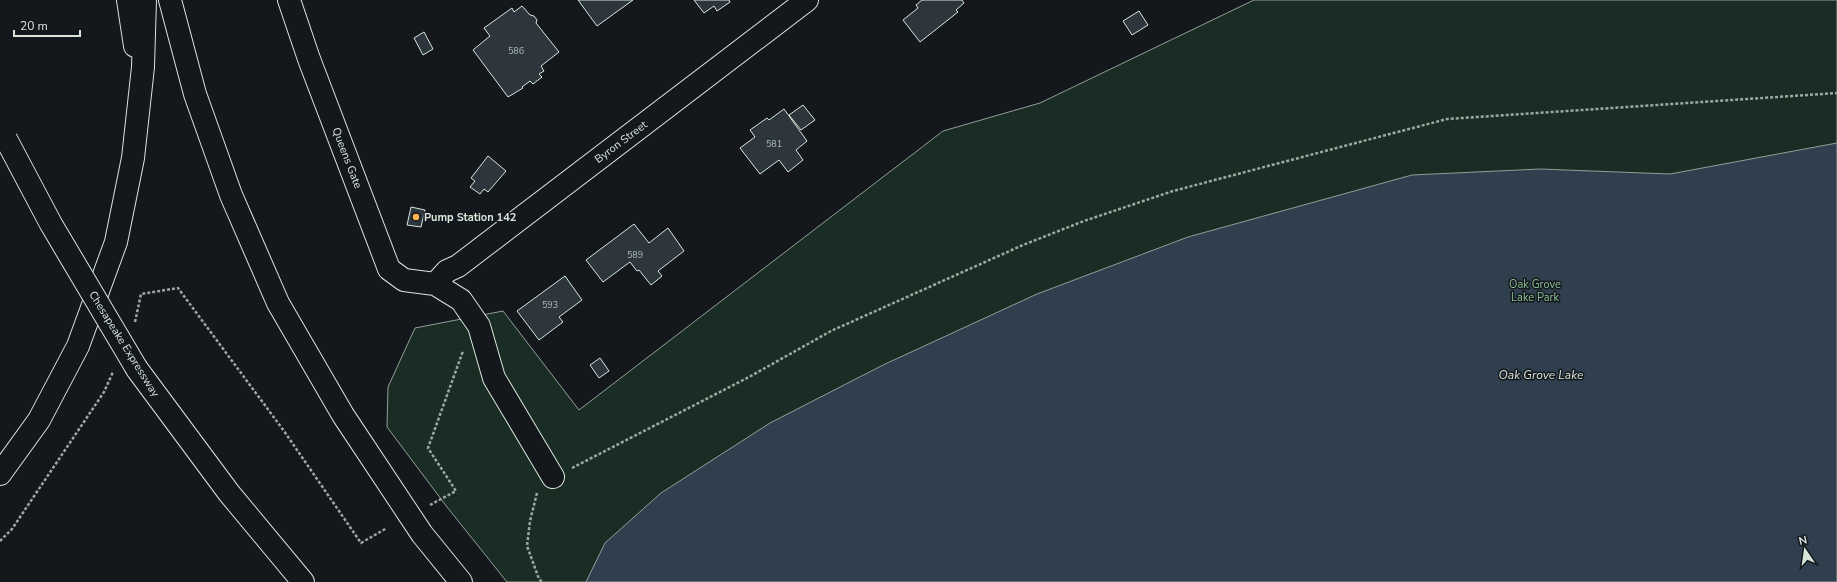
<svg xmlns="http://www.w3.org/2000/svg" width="1837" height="582" viewBox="0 0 1837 582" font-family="'Nunito Sans',sans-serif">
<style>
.green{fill:#1a2d24;stroke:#939e99}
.water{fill:#2f3f4d;stroke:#939e99}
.building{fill:#2c363c;stroke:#d8e6dc}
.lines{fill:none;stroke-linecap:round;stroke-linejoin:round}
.minor-casing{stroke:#d8e6dc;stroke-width:24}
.highway-casing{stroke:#d8e6dc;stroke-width:24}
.path{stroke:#9da8a2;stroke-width:2.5;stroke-dasharray:3 2;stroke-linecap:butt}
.minor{stroke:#14181c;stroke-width:22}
.highway{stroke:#14181c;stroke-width:22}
.highway-bridge-casing{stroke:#d8e6dc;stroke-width:24;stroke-linecap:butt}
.highway-bridge{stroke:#14181c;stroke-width:22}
.poi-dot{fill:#ffb74d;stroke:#14181c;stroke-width:1.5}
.labels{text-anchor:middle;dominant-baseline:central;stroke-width:3;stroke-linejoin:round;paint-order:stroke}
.number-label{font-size:9px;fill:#adbab4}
.street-label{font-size:11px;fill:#d8e6dc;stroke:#14181c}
.poi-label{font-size:11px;font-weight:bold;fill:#d8e6dc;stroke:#14181c;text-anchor:start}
.park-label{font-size:11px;fill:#8ac095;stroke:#14181c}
.water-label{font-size:12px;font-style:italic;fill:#d8e6dc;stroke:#14181c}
</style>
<rect width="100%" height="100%" fill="#14181c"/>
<path class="green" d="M1254 0H1837V582H507L447 507 387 427 388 387 415 328 503 311 579 410 943 131 1040 103Z"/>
<path class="water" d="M1837 143V582H586L605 543 661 493 770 423 883 365 1037 294 1188 237 1412 175 1540 169 1670 174Z"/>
<path class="building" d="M578 0H633L597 26Z
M694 0H729L730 2 717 11 714 6 704 13Z
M922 0H962L964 3 956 10 958 12 920 42 903 20 918 8 916 5Z
M522 6 530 15 534 16 537 20 536 23 559 52 541 66 544 71 539 74 542 77 533 84 530 81 522 87 523 88 508 97 473 50 490 36 484 28 512 8 514 12Z
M1139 11 1148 25 1132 35 1123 21Z
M424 32 433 49 423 55 414 38Z
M803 105 815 120 801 130 789 115Z
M784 109 807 141 796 150 803 160 788 172 779 160 760 174 740 148 755 137 750 130 767 118 769 120Z
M488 156 506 171 488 192 484 189 480 194 470 187 475 181 471 178Z
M411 207 425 210 421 227 407 225Z
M634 224 649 243 668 228 684 251 658 271 662 276 651 285 639 270 637 271 630 262 603 282 586 260Z
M565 276 582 300 559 317 563 322 539 340 517 311Z
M600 358 609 371 599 378 590 365Z"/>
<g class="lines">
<g class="minor-casing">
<path id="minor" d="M289 0 309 59 389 269 404 280 435 284 461 300 479 326 494 378 553 477
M435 284 447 271 458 266 807 0"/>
</g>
<g class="highway-casing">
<path id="highway" d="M128 0 135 46
M170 0 195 94 231 195 278 303 343 415 422 534 461 582
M137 369 229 493 303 582
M0 474 39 420 78 346 116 242 133 158 143 67 145 0"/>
</g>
<path class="path" d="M135 322 141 294 178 288 284 431 361 543 387 528
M572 468 749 377 831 331 1023 245 1084 221 1173 191 1447 119 1837 93
M537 493 530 521 527 546 539 579 542 582
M430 505 456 491 428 448 463 351
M0 541 12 529 104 392 113 372"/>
<use href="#minor" class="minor"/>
<use href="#highway" class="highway"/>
<g class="highway-bridge-casing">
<path id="highway-bridge" d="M6 139 51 224 137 369"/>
</g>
<use href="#highway-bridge" class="highway-bridge"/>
</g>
<circle class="poi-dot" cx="416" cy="217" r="4"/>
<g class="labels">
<g class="number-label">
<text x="516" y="51">586</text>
<text x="774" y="144">581</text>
<text x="635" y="255">589</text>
<text x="550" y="305">593</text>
</g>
<g class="street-label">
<text transform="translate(621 142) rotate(-37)">Byron Street</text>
<text transform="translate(347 158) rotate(69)">Queens Gate</text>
<text transform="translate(124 344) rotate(58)">Chesapeake Expressway</text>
</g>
<g class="poi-label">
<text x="424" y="217">Pump Station 142</text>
</g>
<g class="park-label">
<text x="1535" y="284">Oak Grove<tspan x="1535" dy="13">Lake Park</tspan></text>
</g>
<g class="water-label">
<text x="1541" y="375">Oak Grove Lake</text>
</g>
</g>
<g transform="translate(1805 550) rotate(347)" stroke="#14181c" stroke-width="3" paint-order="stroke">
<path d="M0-3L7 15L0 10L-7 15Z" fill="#d8e6dc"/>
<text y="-6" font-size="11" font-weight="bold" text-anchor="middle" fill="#d8e6dc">N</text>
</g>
<path d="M14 30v6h66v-6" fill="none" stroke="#d8e6dc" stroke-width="2"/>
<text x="20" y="30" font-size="12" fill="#d8e6dc" stroke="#14181c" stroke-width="3" paint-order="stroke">20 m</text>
</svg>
